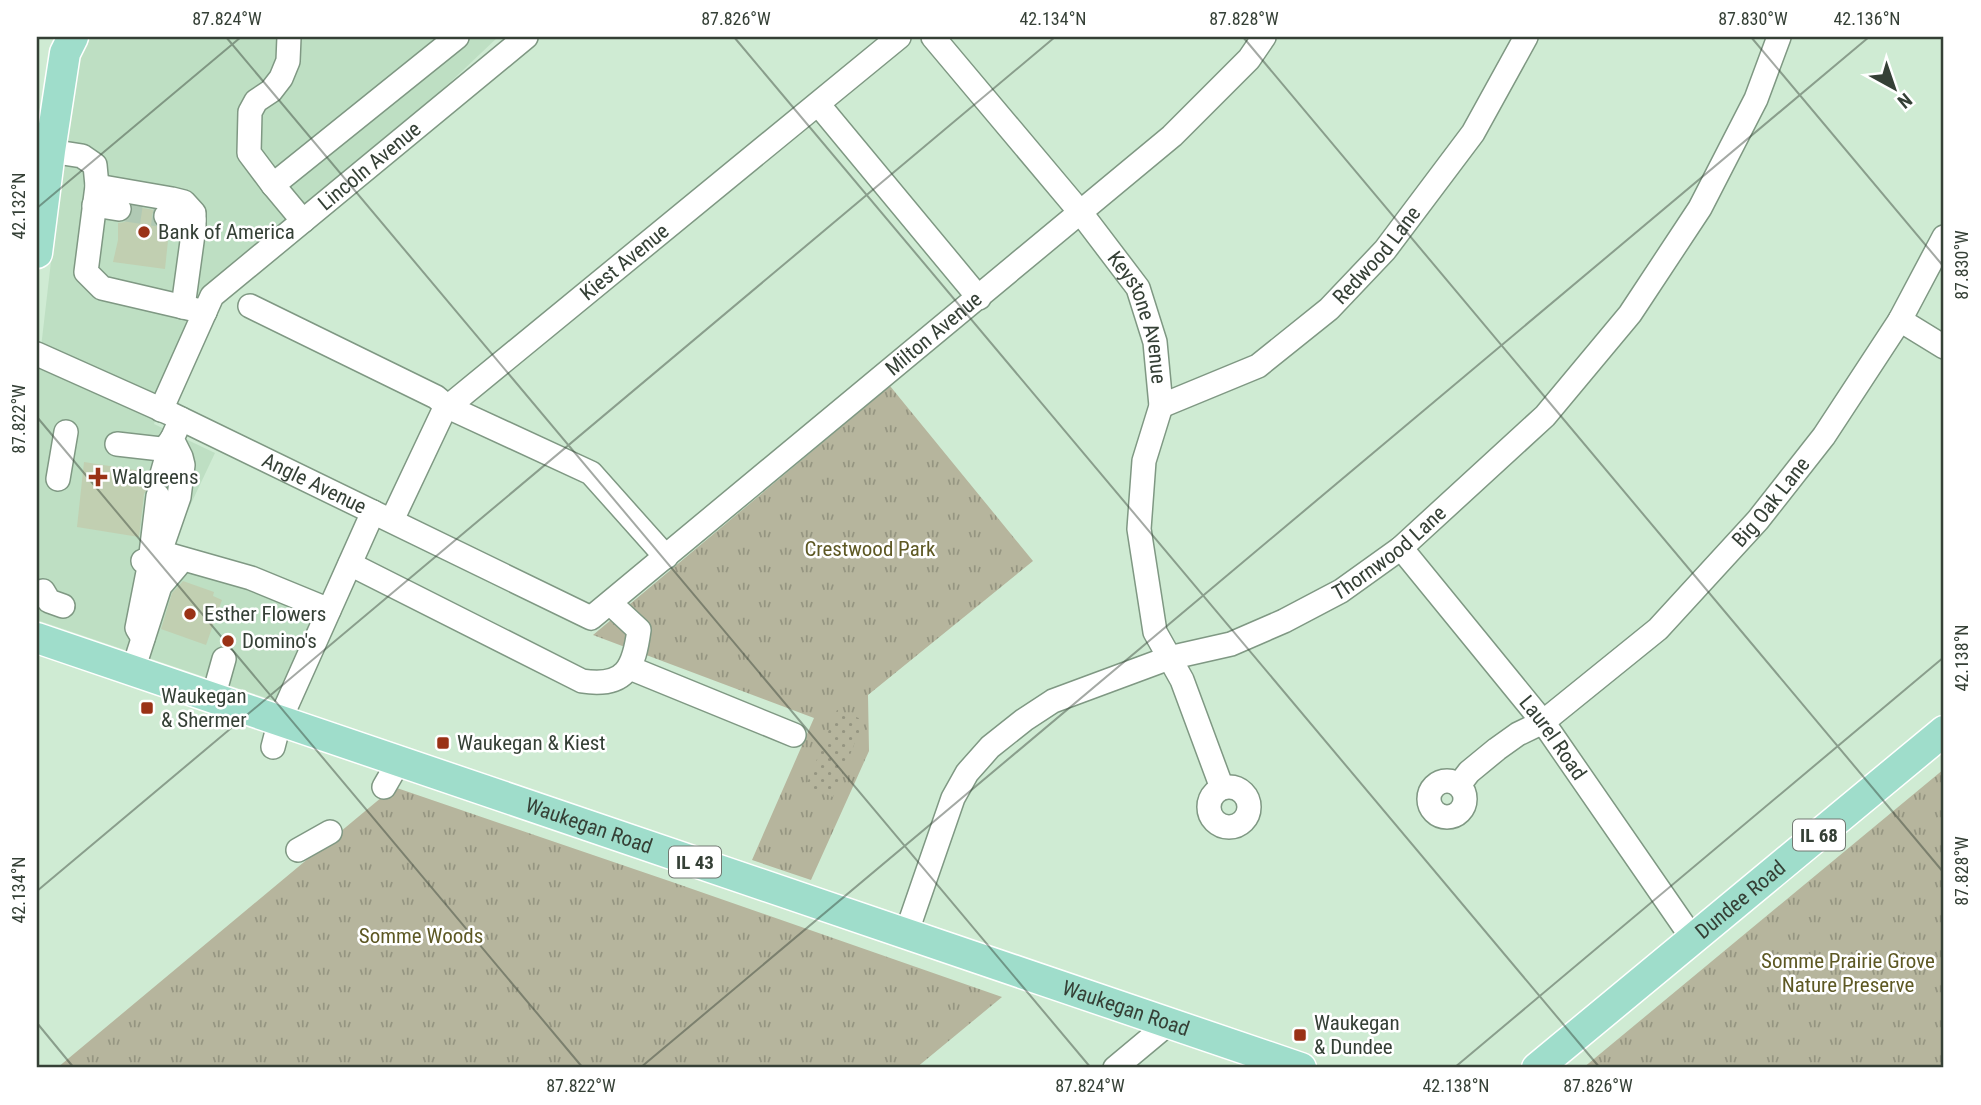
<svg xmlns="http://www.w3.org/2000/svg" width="1981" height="1105" viewBox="0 0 1981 1105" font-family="'Roboto Condensed',sans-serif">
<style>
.built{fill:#bedfc3}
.park{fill:url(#park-tufts)}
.garden{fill:url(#garden-dots)}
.building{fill:#c1cfb1}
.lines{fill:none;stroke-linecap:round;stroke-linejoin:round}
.minor-tunnel{stroke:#b0c9b4;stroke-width:23;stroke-dasharray:23 11;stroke-linecap:butt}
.minor-casing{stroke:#7f9883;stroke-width:26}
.major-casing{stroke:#fff;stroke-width:33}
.minor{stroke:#fff;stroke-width:23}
.major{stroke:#9fddcb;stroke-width:30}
.ticks{fill:none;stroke:#354036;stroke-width:2;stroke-opacity:0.45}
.poi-dot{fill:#9a3216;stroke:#fff;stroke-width:2.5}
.labels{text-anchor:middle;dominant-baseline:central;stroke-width:5;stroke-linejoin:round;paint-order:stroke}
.shield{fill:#fff;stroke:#727972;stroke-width:2}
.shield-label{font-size:19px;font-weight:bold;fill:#354036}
.street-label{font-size:21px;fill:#354036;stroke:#fff}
.poi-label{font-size:21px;fill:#354036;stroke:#fff;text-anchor:start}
.park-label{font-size:21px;fill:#5d5823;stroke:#fff}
.neatline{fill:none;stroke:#354036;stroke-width:2.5}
.ticks-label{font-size:18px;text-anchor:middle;fill:#354036}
</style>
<defs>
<pattern id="park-tufts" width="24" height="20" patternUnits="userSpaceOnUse" patternTransform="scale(1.75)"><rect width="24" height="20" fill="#b6b59d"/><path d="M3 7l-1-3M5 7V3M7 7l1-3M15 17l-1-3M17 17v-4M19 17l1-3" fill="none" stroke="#959581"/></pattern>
<pattern id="garden-dots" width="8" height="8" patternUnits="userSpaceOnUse" patternTransform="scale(1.75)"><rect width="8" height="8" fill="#b6b59d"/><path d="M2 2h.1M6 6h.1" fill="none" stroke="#959581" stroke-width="1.8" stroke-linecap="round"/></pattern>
</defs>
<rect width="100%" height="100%" fill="#cfebd3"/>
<path class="built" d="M81 37H498L385 144 213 287 178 346 154 424 215 453 170 548 323 606 278 702 37 620V382L65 141Z"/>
<path class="park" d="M890 386 1033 561 868 695 869 751 811 880 752 860 814 718 593 635Z
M1944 769V1068H1583Z
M394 787 675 883 1002 997 916 1068H57Z"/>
<path class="garden" d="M837 710 864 720 833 797 806 786Z"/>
<path class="building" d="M132 206 154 210 152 215 153 222 158 227 169 231 165 269 113 262 118 240V223L125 222 129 218 133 212Z
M84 462 148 472 149 486 144 494 139 537 77 527Z
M183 581 214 592 213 596 222 600 206 645 161 629 172 593Z"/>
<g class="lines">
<path class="minor-tunnel" d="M119 209 166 216"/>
<g class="minor-casing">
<g id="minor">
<path d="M289 37 288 61 281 78 271 91 256 101 250 112 249 153 273 185 303 221"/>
<path id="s1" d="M933 37 1081 213 1138 288 1155 342 1161 406 1144 461 1139 529 1155 632 1182 680 1222 788"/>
<path d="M818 104 979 298"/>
<path d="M50 151 82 156 95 165 97 186 86 272 102 288 205 312"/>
<path d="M273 185 457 37"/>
<path d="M97 186 172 199 184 202 194 213V227L183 307"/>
<path d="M94 205 119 209"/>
<path d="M166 216 194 220"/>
<path d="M250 306 436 397 448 407 591 473 666 557"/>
<path d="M1900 320 1944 347"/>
<path id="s2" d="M37 354 169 413 591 618 1172 136 1249 59 1264 37"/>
<path id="s3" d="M1161 406 1258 366 1329 309 1385 250 1473 133 1526 37"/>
<path id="s4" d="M161 410 212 296 526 37"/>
<path d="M117 444 161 449 166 447 172 439"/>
<path d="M162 474 172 439"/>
<path d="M58 479 66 432"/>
<path id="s5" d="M392 520 444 410 899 37"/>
<path id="s6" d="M1401 548 1543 722 1693 939"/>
<path d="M143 561 150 562 161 555H170L251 578 329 610"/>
<path d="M150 562 161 549 179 497 183 465 181 457 172 439 181 419"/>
<path d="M350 564 582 681C626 688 634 667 639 630L610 603"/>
<path d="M43 591 49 601 63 606"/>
<path d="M143 638 137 628 150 562 158 496"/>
<path d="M630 668 794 735"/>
<path d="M133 670 160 586 177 566 181 559"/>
<path d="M213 698 224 659"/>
<path d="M273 747 280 720 373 512"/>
<circle cx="1447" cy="799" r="18"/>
<path id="s7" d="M1459 785 1469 772 1497 749 1518 734 1543 722 1658 629 1758 520 1824 436 1900 320 1944 237"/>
<circle cx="1229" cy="807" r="20"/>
<path d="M384 787 399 761"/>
<path d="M298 850 330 832"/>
<path id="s8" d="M906 934 953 798 967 773 990 747 1024 720 1053 701 1169 658 1231 644 1284 621 1341 591 1401 548 1545 416 1630 314 1700 208 1756 99 1779 37"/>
<path d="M1115 1068 1169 1023"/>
</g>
</g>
<g class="major-casing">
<g id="major">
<path d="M37 253 50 151 65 53 73 37"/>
<path id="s9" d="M37 638 1301 1068"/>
<path id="s10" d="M1537 1068 1944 731"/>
</g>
</g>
<use href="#minor" class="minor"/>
<use href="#major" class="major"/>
</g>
<path class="ticks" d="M226 37 1091 1068M734 37 1600 1068M1243 37 1944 873M1751 37 1944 267M37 208 241 37M37 417 583 1068M37 891 1055 37M37 1023 74 1068M640 1068 1869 37M1454 1068 1944 657"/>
<g class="poi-dot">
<circle cx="144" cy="232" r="7"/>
<path d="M94.5 466.5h7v7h7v7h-7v7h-7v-7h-7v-7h7z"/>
<circle cx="190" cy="614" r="7"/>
<circle cx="228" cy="641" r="7"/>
<rect x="140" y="701" width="14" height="14" rx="3.5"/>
<rect x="436" y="736" width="14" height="14" rx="3.5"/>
<rect x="1293" y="1028" width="14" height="14" rx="3.5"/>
</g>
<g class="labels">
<g class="shield">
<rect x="1793" y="819.5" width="52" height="31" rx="5"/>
<rect x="669" y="846.5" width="52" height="31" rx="5"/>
</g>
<g class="shield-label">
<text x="1819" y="835">IL 68</text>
<text x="695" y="862">IL 43</text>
</g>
<g class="street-label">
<text stroke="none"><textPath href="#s4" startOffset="329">Lincoln Avenue</textPath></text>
<text stroke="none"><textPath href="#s3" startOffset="268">Redwood Lane</textPath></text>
<text stroke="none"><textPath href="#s5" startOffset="355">Kiest Avenue</textPath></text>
<text stroke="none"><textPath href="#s1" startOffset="352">Keystone Avenue</textPath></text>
<text stroke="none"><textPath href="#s2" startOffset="1059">Milton Avenue</textPath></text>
<text stroke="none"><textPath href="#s2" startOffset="306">Angle Avenue</textPath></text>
<text stroke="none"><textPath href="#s7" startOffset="424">Big Oak Lane</textPath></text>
<text stroke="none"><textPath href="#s8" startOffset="656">Thornwood Lane</textPath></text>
<text stroke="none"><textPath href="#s6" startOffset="243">Laurel Road</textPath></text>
<text stroke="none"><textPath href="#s9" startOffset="583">Waukegan Road</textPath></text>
<text stroke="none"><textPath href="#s10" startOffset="264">Dundee Road</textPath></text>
<text stroke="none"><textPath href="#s9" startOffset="1150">Waukegan Road</textPath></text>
</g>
<g class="poi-label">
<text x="158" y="232">Bank of America</text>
<text x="112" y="477">Walgreens</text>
<text x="204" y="614">Esther Flowers</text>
<text x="242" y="641">Domino's</text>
<text x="161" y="696">Waukegan<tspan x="161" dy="24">&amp; Shermer</tspan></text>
<text x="457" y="743">Waukegan &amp; Kiest</text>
<text x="1314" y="1023">Waukegan<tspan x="1314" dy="24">&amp; Dundee</tspan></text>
</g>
<g class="park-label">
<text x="870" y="549">Crestwood Park</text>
<text x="421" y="936">Somme Woods</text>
<text x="1848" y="961">Somme Prairie Grove<tspan x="1848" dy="24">Nature Preserve</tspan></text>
</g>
</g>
<rect width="1981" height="1105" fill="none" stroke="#ffffff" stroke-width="77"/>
<g transform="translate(1894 88) rotate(140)" stroke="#ffffff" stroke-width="5" paint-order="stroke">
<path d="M0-5L12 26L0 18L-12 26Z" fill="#354036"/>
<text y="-10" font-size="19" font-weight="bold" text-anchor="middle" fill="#354036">N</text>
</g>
<rect x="38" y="38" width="1904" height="1028" class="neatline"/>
<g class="ticks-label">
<text x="227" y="25">87.824°W</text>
<text x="736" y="25">87.826°W</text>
<text x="1053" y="25">42.134°N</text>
<text x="1244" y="25">87.828°W</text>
<text x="1753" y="25">87.830°W</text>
<text x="1867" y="25">42.136°N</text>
<text transform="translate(19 206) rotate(-90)" y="6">42.132°N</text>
<text transform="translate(1962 265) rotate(-90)" y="6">87.830°W</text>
<text transform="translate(19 419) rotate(-90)" y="6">87.822°W</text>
<text transform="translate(1962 658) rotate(-90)" y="6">42.138°N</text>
<text transform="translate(1962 871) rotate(-90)" y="6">87.828°W</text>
<text transform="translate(19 890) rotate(-90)" y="6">42.134°N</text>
<text x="581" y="1092">87.822°W</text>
<text x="1090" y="1092">87.824°W</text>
<text x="1456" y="1092">42.138°N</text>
<text x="1598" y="1092">87.826°W</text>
</g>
</svg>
